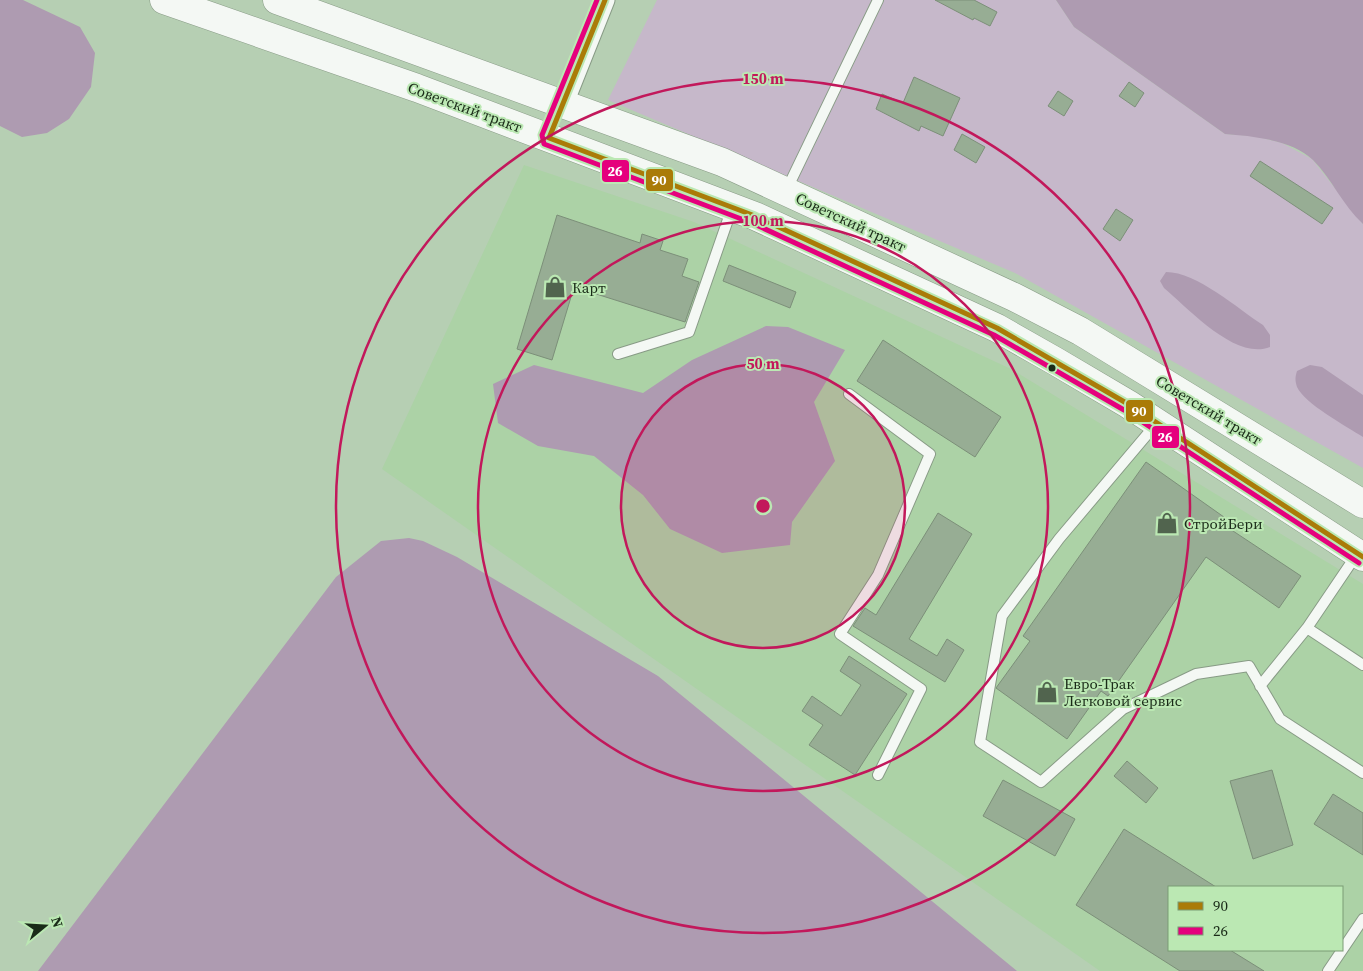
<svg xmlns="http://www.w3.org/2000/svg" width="1363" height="971" viewBox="0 0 1363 971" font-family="'Source Serif 4',serif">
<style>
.built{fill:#acd2a6;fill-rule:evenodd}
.green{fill:#c6b8ca}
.forest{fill:#ae9bb1}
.building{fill:#97ad94;stroke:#7c8f79}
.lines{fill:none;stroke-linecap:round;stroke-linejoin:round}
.service-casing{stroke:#889b86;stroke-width:12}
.minor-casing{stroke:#889b86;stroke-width:21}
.trunk-casing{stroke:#889b86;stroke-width:29}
.service{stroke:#f4f8f4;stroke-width:10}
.minor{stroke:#f4f8f4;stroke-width:19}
.trunk{stroke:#f4f8f4;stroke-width:28}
.bus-1-casing{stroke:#bbe8b3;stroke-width:9}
.bus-2-casing{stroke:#bbe8b3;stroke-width:9}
.bus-1{stroke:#aa7b08;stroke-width:5}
.bus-2{stroke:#e5007d;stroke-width:5}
.ring{fill:none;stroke:#c2185b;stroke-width:2.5}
.bus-dot{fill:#1a2b18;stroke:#bbe8b3;stroke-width:2}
.labels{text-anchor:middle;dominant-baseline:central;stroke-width:4;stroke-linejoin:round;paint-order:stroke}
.street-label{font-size:15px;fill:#1a2b18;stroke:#bbe8b3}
.poi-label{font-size:15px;fill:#1a2b18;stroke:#bbe8b3;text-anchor:start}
.centre{fill:#c2185b;stroke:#bbe8b3;stroke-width:2.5}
.ring-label{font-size:15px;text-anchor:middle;font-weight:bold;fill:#c2185b;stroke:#bbe8b3;stroke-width:4;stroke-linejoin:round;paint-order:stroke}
.line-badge{stroke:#bbe8b3;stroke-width:2}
.badge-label{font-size:14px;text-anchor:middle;font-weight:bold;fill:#fff}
</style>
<rect width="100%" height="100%" fill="#b6cfb3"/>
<path class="built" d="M524 165 694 222 1011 369 1363 584V971H1100L382 469ZM1169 887H1342V950H1169Z"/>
<path class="green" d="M657 0H1056L1074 27 1225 134 1255 136 1282 143 1312 159 1363 224V468L1015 273 608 100Z"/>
<path class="forest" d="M0 0H23L80 27 95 53 91 87 69 119 47 133 22 137 0 126Z
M1056 0H1363V224C1343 206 1332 179 1313 160 1293 140 1252 136 1225 134L1074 27Z
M1166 272C1197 272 1238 309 1263 325L1270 335V347C1236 361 1189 309 1164 288L1160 281Z
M766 326 788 327 845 350 814 402 835 461 792 522 790 545 722 553 670 529 643 495 594 456 538 446 498 423 493 384 534 365 643 393 692 360Z
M1310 365 1322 367 1363 395V437C1346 426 1305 404 1297 387 1295 381 1295 377 1297 371Z
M409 538 423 541 457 557 658 676 1017 971H38L336 577 381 541Z"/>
<path class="building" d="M935 0H974L997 12 990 26 974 18 973 20Z
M914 77 960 98 943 136 921 126 919 131 876 109 882 94 903 103Z
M1129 82 1144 93 1135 107 1119 96Z
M1058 91 1073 101 1064 116 1048 106Z
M962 134 985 147 976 163 954 150Z
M1260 161 1333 208 1322 224 1250 176Z
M1116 209 1133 220 1120 241 1103 229Z
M557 215 640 243 642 234 663 241 660 250 688 259 682 276 699 282 685 322 574 287 552 360 517 349Z
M729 265 796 292 790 308 723 281Z
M883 340 1001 417 975 457 857 381Z
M1146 462 1231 522 1227 527 1301 576 1279 608 1206 557 1108 696 1101 691 1067 739 996 688 1030 641 1023 636Z
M938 513 972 534 909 639 937 656 947 639 964 650 945 682 853 626 865 608 876 615Z
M849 656 907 694 855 775 809 745 823 725 802 711 812 696 841 716 861 685 840 671Z
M1127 761 1158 788 1146 803 1114 776Z
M1272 770 1293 845 1253 859 1230 781Z
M1003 780 1075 819 1055 856 983 816Z
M1333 794 1363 813V855L1314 824Z
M1124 829 1216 887H1169V950H1230L1264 971H1180L1076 905Z"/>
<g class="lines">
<g class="service-casing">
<path id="service" d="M786 191 878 0
M618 354 689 332 732 208
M849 394 930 454 878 575 840 634 921 689 878 775
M1156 424 1059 539 1002 616 980 742 1041 782 1123 709 1196 674 1249 666 1280 719 1363 773
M1357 554 1307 628 1363 665
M1260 686 1307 628
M1328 971 1363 919"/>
</g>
<g class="minor-casing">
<path id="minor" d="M564 103 605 0"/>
</g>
<g class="trunk-casing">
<path id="trunk" d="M164 0 417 88 755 216 997 328 1055 361 1128 404 1363 557
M277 0 722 162 1014 297 1080 331 1363 504"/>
</g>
<use href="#service" class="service"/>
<use href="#minor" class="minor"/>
<use href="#trunk" class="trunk"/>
<g class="bus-1-casing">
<path id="bus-1" d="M605 0 549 138 755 216 997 328 1128 404 1363 557"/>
</g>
<g class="bus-2-casing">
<path id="bus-2" d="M597 0 542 135 544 144 752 223 994 335 1124 410 1359 563"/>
</g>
<use href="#bus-1" class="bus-1"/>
<use href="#bus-2" class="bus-2"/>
</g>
<circle cx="763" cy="506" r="142" fill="#c2185b" fill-opacity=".12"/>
<g class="ring">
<circle cx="763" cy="506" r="142"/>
<circle cx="763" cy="506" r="285"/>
<circle cx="763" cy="506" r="427"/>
</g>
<defs>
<g id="shop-bare" transform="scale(1.725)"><path d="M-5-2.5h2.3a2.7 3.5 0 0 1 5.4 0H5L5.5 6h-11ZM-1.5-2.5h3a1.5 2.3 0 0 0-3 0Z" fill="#51644e" stroke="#bbe8b3" stroke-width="2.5" paint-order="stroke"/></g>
</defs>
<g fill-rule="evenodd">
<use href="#shop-bare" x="555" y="287"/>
<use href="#shop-bare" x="1167" y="523"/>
<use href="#shop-bare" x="1047" y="692"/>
</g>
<circle class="bus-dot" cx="1052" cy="368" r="4.5"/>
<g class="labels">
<g class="street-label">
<text transform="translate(465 107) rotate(20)">Советский тракт</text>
<text transform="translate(851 222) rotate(25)">Советский тракт</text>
<text transform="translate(1209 410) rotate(31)">Советский тракт</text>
</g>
<g class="poi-label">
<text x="572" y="287">Карт</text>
<text x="1184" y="523">СтройБери</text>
<text x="1064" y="683">Евро-Трак<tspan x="1064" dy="17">Легковой сервис</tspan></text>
</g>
</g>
<circle cx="763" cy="506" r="8" class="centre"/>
<g class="ring-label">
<text x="763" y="84">150 m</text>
<text x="763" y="226">100 m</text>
<text x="763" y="369">50 m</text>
</g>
<g class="line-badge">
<rect x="601" y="159" width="29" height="24" rx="5" fill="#e5007d"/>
<rect x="645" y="168" width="29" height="24" rx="5" fill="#aa7b08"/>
<rect x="1125" y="399" width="29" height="24" rx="5" fill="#aa7b08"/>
<rect x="1151" y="425" width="29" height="24" rx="5" fill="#e5007d"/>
</g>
<g class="badge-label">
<text x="615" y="176">26</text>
<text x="659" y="185">90</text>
<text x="1139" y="416">90</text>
<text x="1165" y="442">26</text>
</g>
<rect x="1168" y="886" width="175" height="65" fill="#bbe8b3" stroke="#7b9c75"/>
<rect x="1178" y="902" width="25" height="8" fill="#aa7b08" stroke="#7b9c75"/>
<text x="1213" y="911" font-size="15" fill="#1a2b18">90</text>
<rect x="1178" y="927" width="25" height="8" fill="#e5007d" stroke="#7b9c75"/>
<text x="1213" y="936" font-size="15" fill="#1a2b18">26</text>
<g transform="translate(45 926) rotate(72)" stroke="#bbe8b3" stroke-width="4" paint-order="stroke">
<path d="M0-4L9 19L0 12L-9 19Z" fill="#1a2b18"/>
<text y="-8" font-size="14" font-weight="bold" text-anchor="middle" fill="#1a2b18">N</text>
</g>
</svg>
